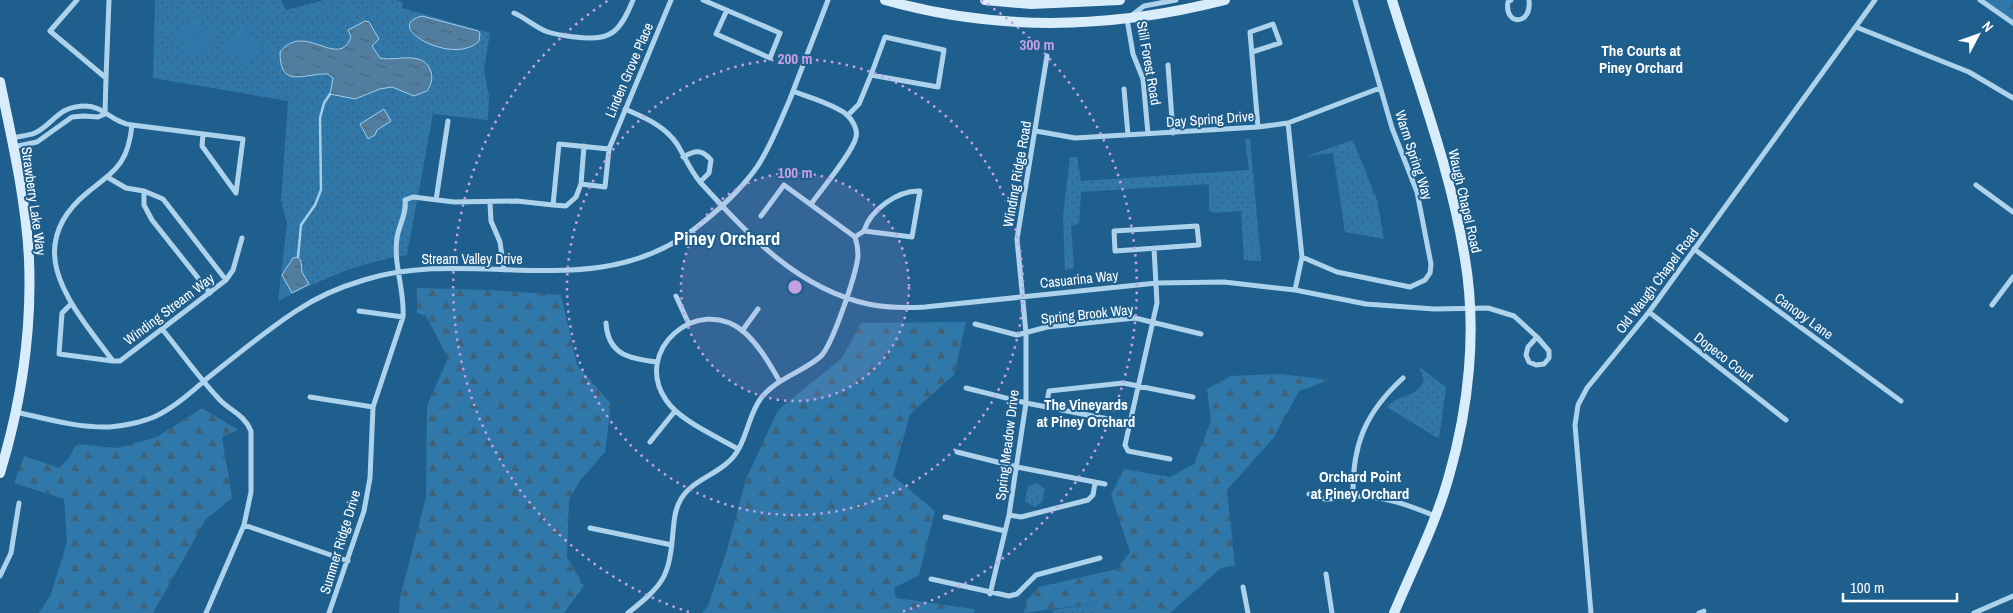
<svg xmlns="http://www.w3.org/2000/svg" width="2013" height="613" viewBox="0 0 2013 613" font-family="'Archivo Narrow',sans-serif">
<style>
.forest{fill:url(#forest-firs)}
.park{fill:url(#park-dots)}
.pitch{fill:#2f78a9}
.water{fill:url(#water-ripples);stroke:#a0cfee}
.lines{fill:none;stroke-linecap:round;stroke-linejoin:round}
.stream{stroke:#a0cfee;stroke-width:2.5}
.street{stroke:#add3ec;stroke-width:5}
.secondary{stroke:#d9ecf9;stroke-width:10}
.ring{fill:none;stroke:#c4a0e2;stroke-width:2.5;stroke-dasharray:2.5 5}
.labels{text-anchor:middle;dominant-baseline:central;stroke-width:4;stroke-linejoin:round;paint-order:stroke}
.street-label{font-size:14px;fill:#fff;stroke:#1f5f8d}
.neighbourhood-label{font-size:15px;font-weight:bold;fill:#fff;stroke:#1f5f8d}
.district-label{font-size:19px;font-weight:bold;fill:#fff;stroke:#1f5f8d}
.centre{fill:#c4a0e2;stroke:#1f5f8d;stroke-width:2.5}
.ring-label{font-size:15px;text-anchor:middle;font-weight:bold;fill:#c4a0e2;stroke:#1f5f8d;stroke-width:4;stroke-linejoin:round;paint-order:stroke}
</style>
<defs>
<pattern id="forest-firs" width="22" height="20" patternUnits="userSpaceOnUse" patternTransform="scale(1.25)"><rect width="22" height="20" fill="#2f78a9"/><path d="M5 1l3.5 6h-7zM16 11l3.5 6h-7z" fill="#3e627a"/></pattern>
<pattern id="park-dots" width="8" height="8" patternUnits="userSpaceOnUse" patternTransform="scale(1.25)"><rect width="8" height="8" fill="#2f78a9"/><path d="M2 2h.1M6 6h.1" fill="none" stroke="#3e627a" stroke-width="1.8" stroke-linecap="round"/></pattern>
<pattern id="water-ripples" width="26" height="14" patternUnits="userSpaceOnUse" patternTransform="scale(1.25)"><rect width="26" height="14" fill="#517e9e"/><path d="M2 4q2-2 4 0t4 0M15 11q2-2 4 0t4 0" fill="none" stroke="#4e6575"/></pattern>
</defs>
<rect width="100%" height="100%" fill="#1f5f8d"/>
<path class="forest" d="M1983 0H2013V24Z
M417 288 488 290 561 295 577 365 611 404 605 452 580 481 569 500 567 557 584 586 564 613H399L400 598 426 497 427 406 448 358 426 316 417 313Z
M966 322 954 375 910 414 893 476 935 511 919 575 894 588 896 598 974 609V613H702L708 606 727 550 746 479 778 410 842 358 861 323Z
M1281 374 1329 380 1299 391 1274 437 1227 490 1235 566 1221 568 1170 613H1095L1096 603 1024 613 1027 600 1039 587 1117 569 1130 552 1111 495 1124 469 1170 477 1194 464 1211 421 1207 389 1231 376Z
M202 408 238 430 222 437 232 498 206 519 153 613H39L51 594 67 542 64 499 14 483 24 456 59 468 69 458 76 444 117 448 157 437Z"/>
<path class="park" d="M155 0H281L286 10 324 0H395L403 2 402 8 490 33 484 69 489 96 488 120 433 114 407 255C361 262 320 280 278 301L287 223 281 201 288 101 153 78Z
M1245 139H1250L1261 261 1244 260 1241 211 1214 213 1209 210V184L1081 192 1079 223 1071 226 1074 268 1065 270 1063 217 1070 157H1077L1081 181 1249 170Z
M1353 140 1377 200 1384 239 1345 232 1333 153 1307 156Z
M1419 367 1446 387 1439 439 1387 407C1399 393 1418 399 1424 379Z
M1037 483 1045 489 1042 502 1035 507 1025 501 1028 486Z
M1097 603 1095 613H1053V610Z"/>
<path class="pitch" d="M195 16 204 25 184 44 175 35Z
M243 26 252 35 232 54 224 44Z
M207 29 217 38 197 57 188 48Z
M256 39 264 48 245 67 236 57Z"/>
<path class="water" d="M422 16 478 31 480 33 479 41C454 67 380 26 422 16Z
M365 21 369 22 379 39 372 46 380 58C396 62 424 49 431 72 433 79 431 85 427 91L414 96 392 87 380 89 355 99 330 94 333 78 328 74C304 73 280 90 280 52 304 20 339 71 351 37L348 30Z
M384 109 391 121 377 130 375 135 368 139 360 124Z
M298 257 301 261 302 272 309 284 292 293 282 275 293 258Z"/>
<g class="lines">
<path class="stream" d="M298 257 301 225 315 205 321 190 320 118 324 103 330 94"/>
<path class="street" d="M77 0 50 31 106 78 105 114
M703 0 780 33 770 58 716 34 727 10
M1511 0 1508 2C1504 26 1532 26 1529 0
M1980 0 2013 23
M514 13C526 18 536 28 548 32 557 35 567 36 575 37 611 42 620 32 633 0
M1856 27 1969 72 2013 98
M1252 52 1280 43 1273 24 1250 32 1258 127
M1168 65 1173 133
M106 78 109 0
M1124 89 1128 135
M793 91C810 98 831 103 846 114 852 119 858 129 856 137 853 152 821 190 811 204
M625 109C645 118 664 125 677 144 685 157 690 170 700 182 747 233 796 288 868 304 886 308 906 308 925 307L1157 283 1224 282 1295 290 1366 304 1434 309 1488 308 1514 316 1537 337 1528 347 1526 355 1529 362 1536 365 1544 364 1549 358V351L1537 337
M848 115 859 104 871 75 938 87 944 50 885 37 871 75
M1288 123 1302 257 1295 290
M132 125C128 163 117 169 88 192 18 249 73 307 113 361H120L226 280 233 270 242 238
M1036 131 1075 138 1258 127 1288 123 1380 88
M1148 134 1143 79 1133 54 1127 19 1144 6 1176 0
M12 138C19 136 28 136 35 133 55 123 57 106 86 106 103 106 113 123 132 125L243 139 236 193 202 146 203 134
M13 147 37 142 72 117 84 116 98 117 105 114
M609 149 559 144 553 205 566 206 576 197 581 184 605 187 609 149 671 0
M683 157C695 150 702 149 711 160L709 173 700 182
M107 177 126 188 144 191 163 199 226 280
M581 184 584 146
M1976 185 2013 212
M144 191V205L152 220 210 293
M436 200 448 121
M490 203 491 221 500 242 504 270
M1197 226 1199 245 1115 251 1114 231Z
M855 237 864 231 912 237 920 191C898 190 870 210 864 231
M1154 248 1157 303 1125 445 1128 451 1170 459
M1694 249 1901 401
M1302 257 1337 272 1410 287 1425 280 1430 273 1431 264 1417 192 1392 128 1355 0
M676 296 688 322
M71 304 62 313 59 354 113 361
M1992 305 2013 277
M359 311 403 317
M1649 312 1786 420
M606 323C608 355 630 359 657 362
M975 324 1017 335 1047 327 1135 318 1201 334
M162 329C181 352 198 377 219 399 230 411 244 414 251 431V492L244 525 206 613
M742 331 758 309
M966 388 1026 403 1129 423
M310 397 373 407
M1046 407 1049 391 1123 383 1193 397
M16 412C47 419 78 428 110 427 123 426 142 422 154 417 172 409 189 394 204 381 234 357 264 332 296 311 317 297 340 287 364 280 473 246 593 305 693 230 717 212 739 192 757 167 771 146 780 122 790 99 803 66 815 33 828 0
M650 442 675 411
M738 449C716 436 680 421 666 400 632 351 697 294 743 331 759 345 769 363 779 380
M957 452 1017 467 1105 484
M1309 494C1331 504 1334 496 1355 496 1383 496 1409 505 1435 516
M1353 496C1352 445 1365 413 1403 378
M1009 515 1021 517 1088 500 1093 495 1095 483
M945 517 1005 531
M244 525 348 561
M590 528 672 545
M1326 574 1332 613
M0 576 11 553 19 503
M931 579 1009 596 1017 594 1036 575 1100 558
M1243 587 1248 613
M990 594 1009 515 1026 403V333L1017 239 1047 56
M329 613 364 511 370 478 373 407 403 317C405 291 393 264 397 238 399 224 407 214 405 200L413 197 454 202 517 201 553 205
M628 613C664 584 669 578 673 532 674 520 675 509 681 499 691 482 712 476 726 464 747 448 746 418 761 398 777 378 801 373 820 357 832 347 857 272 858 255 858 248 857 243 855 237L784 185 761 216
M1591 613 1575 425 1578 405 1587 388 1649 312 1875 0
M1699 613 1704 611
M1974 613 2013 596"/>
<path class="secondary" d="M885 0C998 32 1112 29 1225 0
M985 0 1031 4 1120 0
M1392 0C1418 85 1451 170 1465 259 1477 330 1469 407 1449 476 1436 523 1413 568 1394 613
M0 82C12 140 26 199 29 259 32 331 21 404 0 473"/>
</g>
<circle cx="795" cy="287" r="114" fill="#c4a0e2" fill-opacity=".12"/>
<g class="ring">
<circle cx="795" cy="287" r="114"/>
<circle cx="795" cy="287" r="228"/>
<path d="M689 612A342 342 0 0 1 609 0M981 0A342 342 0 0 1 901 612"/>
</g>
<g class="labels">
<g class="street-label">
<text transform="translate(1149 63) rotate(80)">Still Forest Road</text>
<text transform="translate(629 70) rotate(-67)">Linden Grove Place</text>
<text transform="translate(1210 119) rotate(-4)">Day Spring Drive</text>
<text transform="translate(1414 155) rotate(72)">Warm Spring Way</text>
<text transform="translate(1017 174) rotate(-80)">Winding Ridge Road</text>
<text transform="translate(34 201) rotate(82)">Strawberry Lake Way</text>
<text transform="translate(1465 201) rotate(77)">Waugh Chapel Road</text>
<text x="472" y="259">Stream Valley Drive</text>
<text transform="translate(1079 279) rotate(-6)">Casuarina Way</text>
<text transform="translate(1657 281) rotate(-53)">Old Waugh Chapel Road</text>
<text transform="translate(169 309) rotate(-37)">Winding Stream Way</text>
<text transform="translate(1087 314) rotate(-6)">Spring Brook Way</text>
<text transform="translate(1804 316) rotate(36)">Canopy Lane</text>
<text transform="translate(1724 357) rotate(38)">Dopeco Court</text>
<text transform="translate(1007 445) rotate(-83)">Spring Meadow Drive</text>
<text transform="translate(340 542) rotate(-73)">Summer Ridge Drive</text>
</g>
<g class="neighbourhood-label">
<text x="1641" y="50">The Courts at<tspan x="1641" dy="17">Piney Orchard</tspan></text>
<text x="1086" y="404">The Vineyards<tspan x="1086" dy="17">at Piney Orchard</tspan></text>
<text x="1360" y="476">Orchard Point<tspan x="1360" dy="17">at Piney Orchard</tspan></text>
</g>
<g class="district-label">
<text x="727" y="238">Piney Orchard</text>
</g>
</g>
<circle cx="795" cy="287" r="8" class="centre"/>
<g class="ring-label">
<text x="1037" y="50">300 m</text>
<text x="795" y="64">200 m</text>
<text x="795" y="178">100 m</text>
</g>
<g transform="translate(1978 35) rotate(49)" stroke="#1f5f8d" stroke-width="4" paint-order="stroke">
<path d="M0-4L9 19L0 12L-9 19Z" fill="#ffffff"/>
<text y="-8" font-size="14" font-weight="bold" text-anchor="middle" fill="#ffffff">N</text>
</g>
<path d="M1843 593v8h114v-8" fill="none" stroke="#ffffff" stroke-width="2.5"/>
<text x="1850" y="593" font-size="15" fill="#ffffff" stroke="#1f5f8d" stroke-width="4" paint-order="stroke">100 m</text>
</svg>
